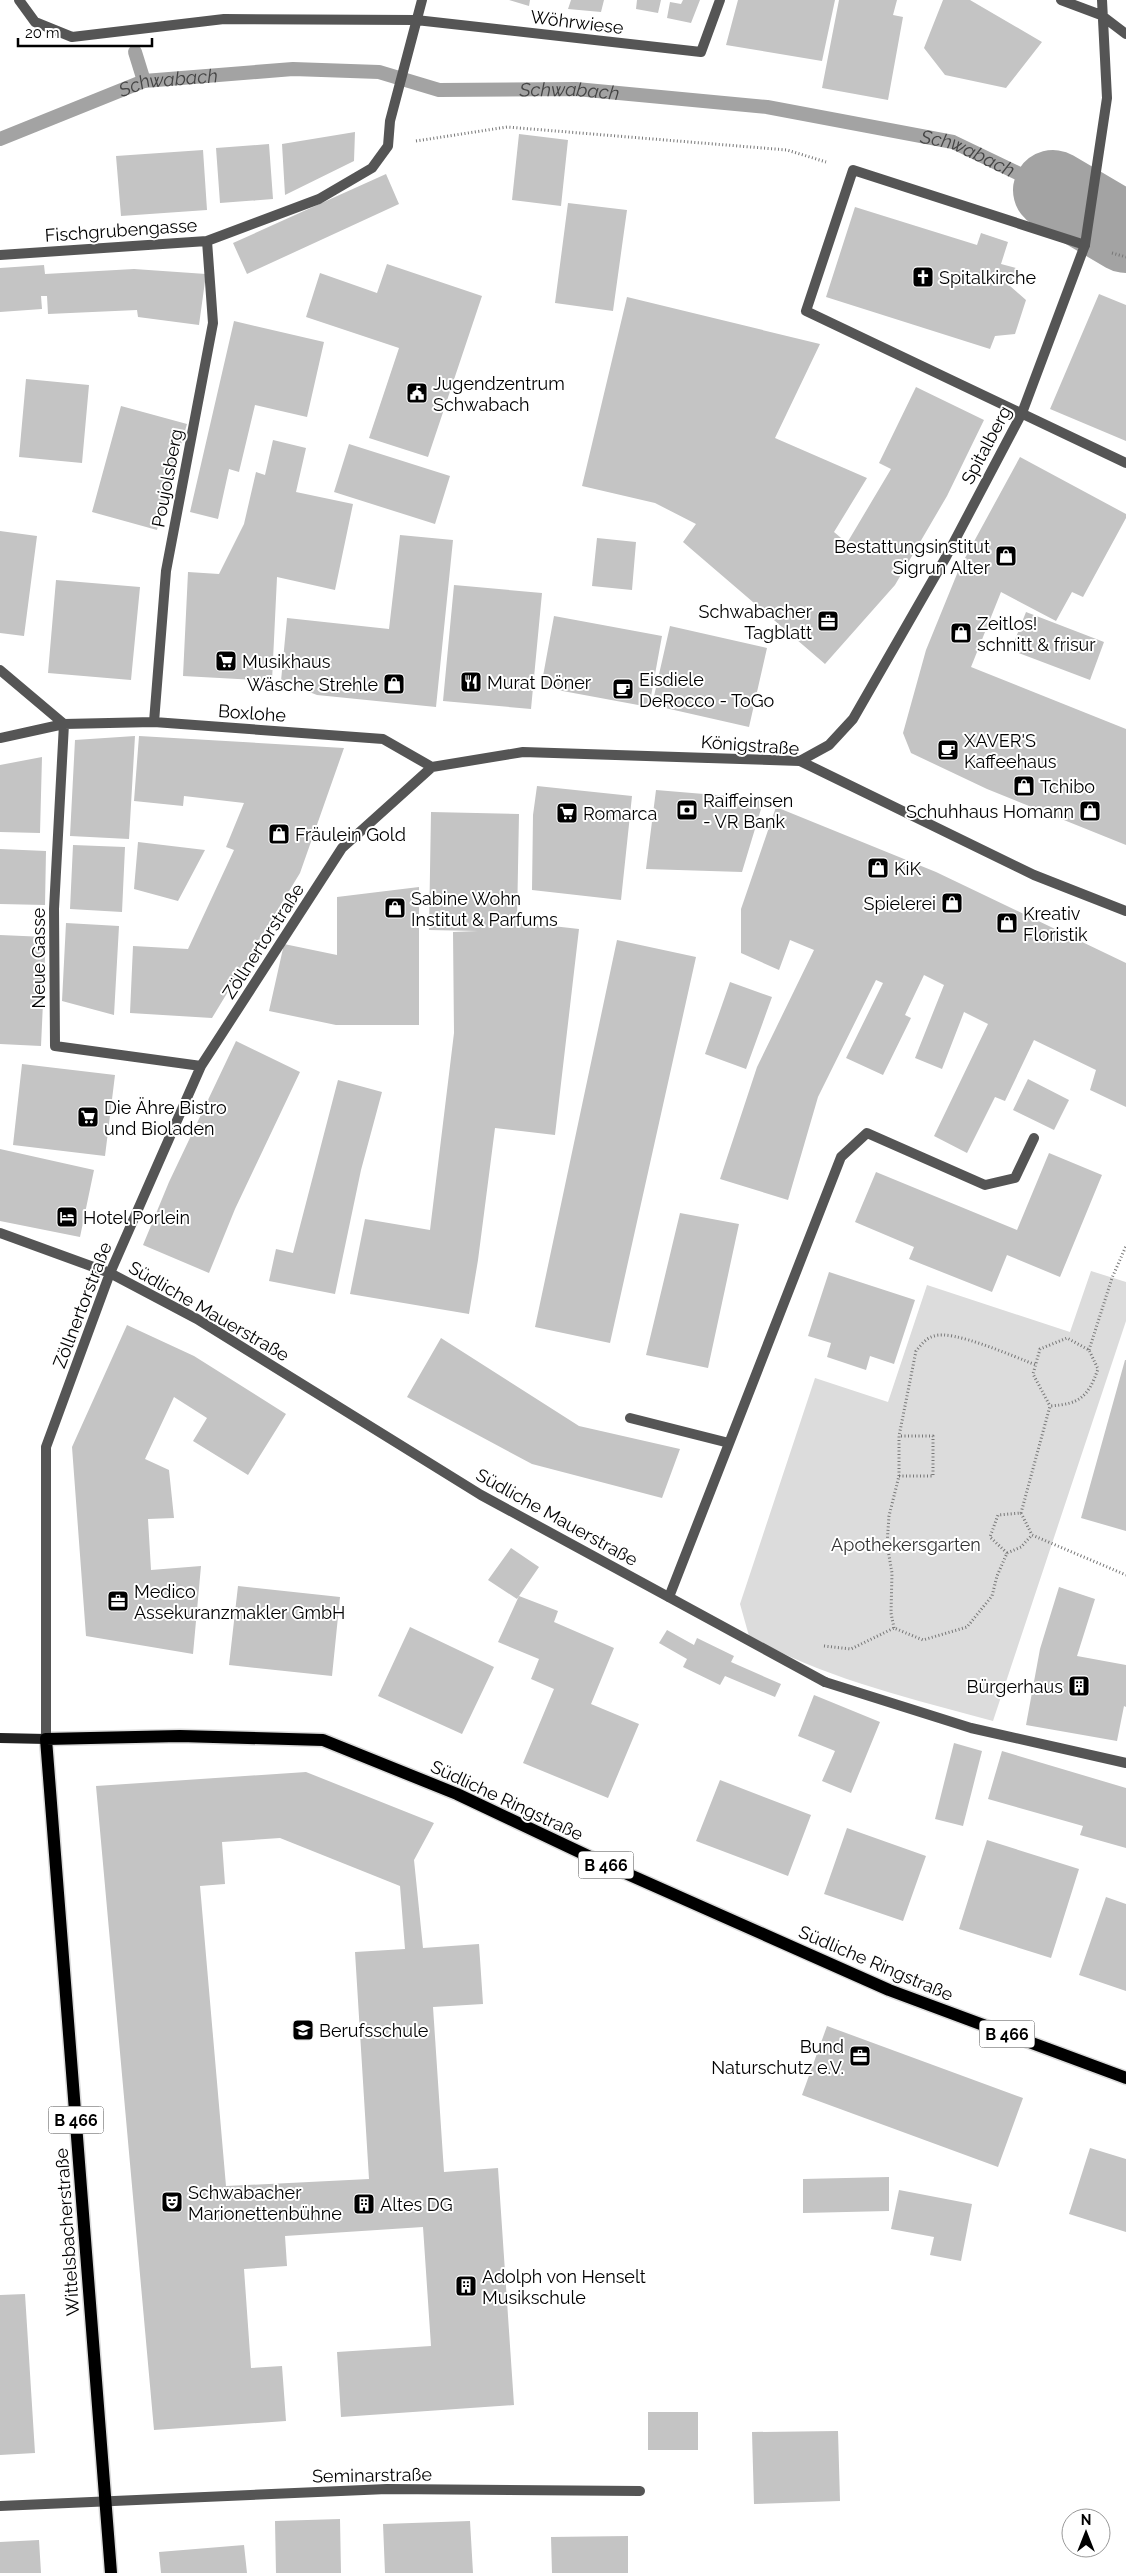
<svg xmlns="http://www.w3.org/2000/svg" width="1126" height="2573" viewBox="0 0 1126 2573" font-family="Raleway,sans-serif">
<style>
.green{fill:#dcdcdc}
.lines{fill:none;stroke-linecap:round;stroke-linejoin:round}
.stream{stroke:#a3a3a3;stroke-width:14}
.river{stroke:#a3a3a3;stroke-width:80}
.building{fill:#c4c4c4;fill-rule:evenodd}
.primary-casing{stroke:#dbdbdb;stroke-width:15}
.path{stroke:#777;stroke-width:3;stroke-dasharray:1 2.5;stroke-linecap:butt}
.service{stroke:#555;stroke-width:10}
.pedestrian{stroke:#555;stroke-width:10}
.minor{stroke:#555;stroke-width:10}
.secondary{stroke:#222;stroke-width:10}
.primary{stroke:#000;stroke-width:12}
.labels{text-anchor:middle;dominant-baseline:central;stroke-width:4;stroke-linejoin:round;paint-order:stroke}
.shield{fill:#fff;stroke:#4c4c4c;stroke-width:1}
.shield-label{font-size:16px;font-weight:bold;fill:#000}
.street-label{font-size:18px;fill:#000;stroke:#fff}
.poi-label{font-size:18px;fill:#000;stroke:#fff;text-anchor:start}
.park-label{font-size:18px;fill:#333;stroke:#fff}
.water-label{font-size:19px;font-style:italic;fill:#444;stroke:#fff}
</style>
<rect width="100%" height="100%" fill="#fff"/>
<path class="green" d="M1091 1271 1126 1282V1321L993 1721C909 1698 825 1679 749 1636L740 1604 815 1378 888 1402 927 1285 1070 1332Z"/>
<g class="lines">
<g class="stream">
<path d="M135 52 144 81"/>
<path id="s1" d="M0 139 144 81 293 69 379 72 439 90 576 89 767 107 953 142 1053 190"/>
</g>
<path class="river" d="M1053 190 1126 233"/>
</g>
<path class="building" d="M509 0H530L529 6Z
M571 0H604L601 12 568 9Z
M637 0H661L658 13 636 9Z
M683 0H700L691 23 667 18 670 2 681 4Z
M738 0H835L822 61 726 45Z
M839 0H897L893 15 903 17 888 100 822 88Z
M943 0H970L1042 42 1006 88 945 75 924 48Z
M355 132 354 161 285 195 282 144Z
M519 134 568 140 561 206 512 200Z
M269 144 273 199 220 203 216 148Z
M203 150 207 210 121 216 116 156Z
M386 174 399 204 247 274 233 243Z
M568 203 627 210 613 311 555 303Z
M855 207 977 245 981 233 1008 242 1001 264 1016 268 1010 286 1026 300 1015 334 995 336 990 349 826 297Z
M387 264 482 296 428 457 369 438 399 348 306 317 320 273 377 293Z
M44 265 45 274 134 269 206 274 199 325 138 317 137 310 48 314 47 296H41L42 309 0 312V268Z
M1099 294 1126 305V441L1050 409Z
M627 297 820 344 775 438 867 478 834 532 847 543 891 469 879 463 916 387 984 420 947 496 895 585 825 664 683 542 696 524 655 503 582 486Z
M234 321 324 342 307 417 255 405 239 472 229 469 218 519 190 512Z
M26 379 89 385 82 463 19 457Z
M121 406 187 424 157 530 92 512Z
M273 440 306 448 296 492 353 504 335 590 277 577 272 681 183 676 188 572 219 574 244 524 256 472 265 475Z
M349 444 450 476 435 524 334 492Z
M1020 457 1126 514V518L1083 597 1072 592 1056 621 1001 592 971 667 1126 729V845L987 789 911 753 903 733 926 650 959 569Z
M0 531 37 536 24 636 0 633Z
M400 535 453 540 436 707 317 695 281 681 287 618 389 629Z
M597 538 636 542 632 590 592 586Z
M56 580 140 587 131 680 48 673Z
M454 585 542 593 531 709 443 701Z
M1026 612 1104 642 1090 680 1011 650Z
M554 616 662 636 649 707 541 687Z
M670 626 767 648 749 727 652 705Z
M135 736 129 839 70 836 75 740Z
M139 736 344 748 300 873 212 1018 130 1013 133 946 188 949 234 850 226 847 244 803 184 796 183 806 134 801Z
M42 757 40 833 0 832V765Z
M537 786 632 796 621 900 532 890 533 815Z
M656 790 764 799 742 872 646 869Z
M776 807 936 872 1126 963V1107L1090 1090 1096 1070 1034 1040 1005 1101 995 1097 967 1153 934 1136 988 1024 964 1012 942 1069 915 1058 944 985 924 975 905 1015 911 1018 883 1075 846 1058 883 983 876 980 818 1097 788 1200 720 1179 757 1067 814 950 790 940 779 970 741 953V909Z
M431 812 519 814 517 922 579 929 555 1135 495 1128 478 1260 469 1314 350 1294 365 1219 430 1230 454 1033 453 932 478 931 429 930Z
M138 842 205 850 178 901 134 889Z
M73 845 125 847 122 912 70 909Z
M0 849 46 851 45 905 0 904Z
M419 887V1025H336L269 1011 284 944 337 955V897Z
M66 923 119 926 114 1015 62 1001Z
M0 935 46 937 41 1046 0 1044Z
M617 940 696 957 610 1343 535 1327Z
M730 982 772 997 746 1069 705 1054Z
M236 1041 300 1072 235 1209 209 1273 143 1245 169 1182Z
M22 1064 115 1075 105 1156 13 1145Z
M1028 1079 1069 1100 1054 1130 1013 1110Z
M338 1080 382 1092 361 1170 335 1294 269 1281 276 1249 293 1253Z
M0 1149 94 1170 80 1237 0 1221Z
M1049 1153 1102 1175 1060 1277 1007 1255 992 1292 909 1259 914 1247 855 1222 876 1172 1017 1230Z
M680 1213 739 1224 708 1368 646 1355Z
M829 1272 915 1300 894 1364 870 1356 866 1370 827 1357 831 1343 808 1336Z
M127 1325 194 1356 286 1414 248 1475 193 1441 207 1418 174 1397 145 1459 169 1470 174 1518 148 1519 151 1570 201 1566 193 1654 86 1636 72 1447Z
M441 1338 579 1426 680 1449 662 1498 532 1464 407 1397Z
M1125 1360H1126V1531L1081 1518Z
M511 1548 539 1567 519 1596 558 1611 554 1622 614 1648 591 1704 639 1724 608 1798 523 1763 554 1689 531 1679 539 1659 498 1642 519 1596 517 1599 488 1580Z
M238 1586 340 1597 332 1676 229 1665Z
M1059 1587 1095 1599 1077 1656 1126 1665V1707L1124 1706 1117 1741 1026 1725 1040 1649Z
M410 1627 494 1667 462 1734 378 1696Z
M667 1630 694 1645 697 1638 734 1656 731 1662 781 1684 775 1697 725 1676 720 1685 683 1667 687 1659 659 1643Z
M814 1695 880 1722 851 1793 822 1781 835 1751 798 1736Z
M954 1743 982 1751 963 1826 935 1819Z
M1002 1751 1126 1788V1848L1080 1835 1083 1826 988 1799Z
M306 1772 434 1823 414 1860 423 1948 479 1944 483 2004 433 2007 444 2172 498 2168 514 2405 341 2417 337 2352 431 2346 423 2227 285 2236 287 2266 244 2269 251 2368 282 2366 286 2421 154 2430 96 1786ZM280 1838 400 1886 405 1949 355 1952 369 2179 226 2186 200 1886 225 1884 222 1842Z
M720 1780 811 1815 788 1876 696 1841Z
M847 1828 926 1856 903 1921 824 1894Z
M987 1840 1079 1869 1051 1958 959 1929Z
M1106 1897 1126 1904V1991L1079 1975Z
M827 2026 1023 2098 998 2167 802 2095Z
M1090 2148 1126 2159V2232L1069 2214Z
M889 2177V2211L803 2213V2179Z
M899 2190 972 2204 961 2261 930 2255 934 2237 891 2229Z
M25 2294 35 2453 0 2455V2295Z
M648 2412H698V2450H648Z
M838 2431 840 2501 754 2504 752 2432Z
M340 2519 341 2573H276L275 2521Z
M470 2521 473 2573H385L383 2524Z
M628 2536V2573H552L551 2537Z
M39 2540 41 2573H0V2542Z
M244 2545 247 2573H161L159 2552Z"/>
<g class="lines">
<g class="primary-casing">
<path id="primary" d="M111 2573 46 1739 180 1736 323 1740 457 1794 605 1864 889 1990 1126 2078"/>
</g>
<path class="path" d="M416 141 507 127 787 150 826 162
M1112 253 1126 257
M1089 1350 1112 1278 1126 1246
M899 1476H933V1436H899
M1021 1513 1050 1406C1080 1404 1088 1397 1098 1369L1089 1350 1067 1338 1040 1349 1033 1374 1050 1406
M1007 1553 990 1537 998 1515 1021 1513 1032 1535
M894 1628 891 1613 892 1573 887 1544 889 1516 899 1476V1436L916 1351C921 1345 926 1338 934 1336 952 1329 1015 1357 1036 1365
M824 1646 851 1649 894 1628 923 1640 967 1627 992 1596 997 1576 1007 1553 1021 1547 1032 1535 1126 1575"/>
<path class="service" d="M1085 245 853 170 806 311 1126 463
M630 1418 729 1443
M669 1597 841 1157 867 1133 985 1185 1015 1178 1034 1138"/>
<path class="pedestrian" d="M800 761 1034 875 1126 911
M825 1682 971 1728 1126 1763"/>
<path class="minor" d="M19 0 35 22 72 37 224 19 416 20 701 52 720 0
M1061 0 1101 15 1126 34
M0 255 207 241 319 199 372 168 388 146 390 121 422 0
M0 670 64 724
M154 722 166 571 213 323 207 241
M64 724 54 909 55 1046 201 1066
M0 738 64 724 154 722 383 739 432 767
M432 767 523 752 800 761 829 745 853 719 946 557 1022 413 1085 245 1107 98 1102 0
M0 1233 110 1273 197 1319 481 1495 825 1682
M46 1739V1447L110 1273 201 1066 342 848 432 767
M0 2506 387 2489 640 2491"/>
<path class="secondary" d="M0 1738 46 1739"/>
<use href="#primary" class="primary"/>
</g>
<defs>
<g id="church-square" transform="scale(1.125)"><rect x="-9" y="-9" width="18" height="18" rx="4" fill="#000" stroke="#fff"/><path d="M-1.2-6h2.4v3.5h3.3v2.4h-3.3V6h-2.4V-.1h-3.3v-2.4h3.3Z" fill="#fff"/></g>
<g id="civic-square" transform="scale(1.125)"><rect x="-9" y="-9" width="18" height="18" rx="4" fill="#000" stroke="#fff"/><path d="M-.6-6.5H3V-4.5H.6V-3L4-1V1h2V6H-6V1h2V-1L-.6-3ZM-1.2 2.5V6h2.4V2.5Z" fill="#fff"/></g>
<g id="shop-square" transform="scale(1.125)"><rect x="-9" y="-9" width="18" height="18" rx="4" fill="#000" stroke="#fff"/><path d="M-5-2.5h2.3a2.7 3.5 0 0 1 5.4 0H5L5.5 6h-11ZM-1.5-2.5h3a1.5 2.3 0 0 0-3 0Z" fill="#fff"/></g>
<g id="office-square" transform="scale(1.125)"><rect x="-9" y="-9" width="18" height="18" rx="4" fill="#000" stroke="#fff"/><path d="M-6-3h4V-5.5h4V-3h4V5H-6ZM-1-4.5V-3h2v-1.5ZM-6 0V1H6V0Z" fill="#fff"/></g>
<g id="supermarket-square" transform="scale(1.125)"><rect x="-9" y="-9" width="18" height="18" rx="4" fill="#000" stroke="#fff"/><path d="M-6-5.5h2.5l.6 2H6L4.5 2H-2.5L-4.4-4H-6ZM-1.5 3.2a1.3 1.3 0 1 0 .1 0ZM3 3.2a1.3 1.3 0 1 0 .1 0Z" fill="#fff"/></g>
<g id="restaurant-square" transform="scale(1.125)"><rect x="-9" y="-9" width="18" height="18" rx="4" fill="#000" stroke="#fff"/><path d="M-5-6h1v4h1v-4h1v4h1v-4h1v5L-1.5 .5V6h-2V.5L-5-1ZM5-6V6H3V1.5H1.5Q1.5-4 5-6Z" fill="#fff"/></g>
<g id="cafe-square" transform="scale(1.125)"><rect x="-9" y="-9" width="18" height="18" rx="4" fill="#000" stroke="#fff"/><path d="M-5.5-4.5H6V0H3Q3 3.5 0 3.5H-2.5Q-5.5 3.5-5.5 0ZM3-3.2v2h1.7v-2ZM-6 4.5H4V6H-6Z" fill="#fff"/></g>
<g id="bank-square" transform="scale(1.125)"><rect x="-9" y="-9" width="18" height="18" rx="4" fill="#000" stroke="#fff"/><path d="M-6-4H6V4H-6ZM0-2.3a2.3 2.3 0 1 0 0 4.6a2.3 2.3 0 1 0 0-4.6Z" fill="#fff"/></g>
<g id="hotel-square" transform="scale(1.125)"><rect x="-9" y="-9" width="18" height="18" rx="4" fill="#000" stroke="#fff"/><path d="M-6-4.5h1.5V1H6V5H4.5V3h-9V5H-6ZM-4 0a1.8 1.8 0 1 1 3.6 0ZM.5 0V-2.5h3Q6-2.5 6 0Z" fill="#fff"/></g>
<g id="building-square" transform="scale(1.125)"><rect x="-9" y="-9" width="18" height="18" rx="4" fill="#000" stroke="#fff"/><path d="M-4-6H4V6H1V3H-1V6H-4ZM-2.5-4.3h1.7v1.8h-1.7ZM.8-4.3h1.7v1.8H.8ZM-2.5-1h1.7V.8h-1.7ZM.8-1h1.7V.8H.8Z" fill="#fff"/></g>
<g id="school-square" transform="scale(1.125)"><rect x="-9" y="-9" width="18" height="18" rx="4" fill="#000" stroke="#fff"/><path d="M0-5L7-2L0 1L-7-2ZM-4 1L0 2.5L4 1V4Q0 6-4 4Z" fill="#fff"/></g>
<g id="theatre-square" transform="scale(1.125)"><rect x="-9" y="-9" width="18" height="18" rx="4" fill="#000" stroke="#fff"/><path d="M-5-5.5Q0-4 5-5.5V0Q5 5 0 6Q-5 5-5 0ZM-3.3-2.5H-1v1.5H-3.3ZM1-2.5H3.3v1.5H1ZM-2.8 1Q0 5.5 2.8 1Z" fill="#fff"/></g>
</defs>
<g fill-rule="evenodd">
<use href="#church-square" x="923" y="277"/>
<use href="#civic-square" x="417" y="393"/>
<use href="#shop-square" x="1006" y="556"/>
<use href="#office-square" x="828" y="621"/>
<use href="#shop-square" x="961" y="633"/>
<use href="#supermarket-square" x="226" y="661"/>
<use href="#restaurant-square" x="471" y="682"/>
<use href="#shop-square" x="394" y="684"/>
<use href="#cafe-square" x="623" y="689"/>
<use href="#cafe-square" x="948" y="750"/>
<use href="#shop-square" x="1024" y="786"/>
<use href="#bank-square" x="687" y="810"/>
<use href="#shop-square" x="1090" y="811"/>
<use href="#supermarket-square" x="567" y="813"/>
<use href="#shop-square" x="279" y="834"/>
<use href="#shop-square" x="878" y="868"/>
<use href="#shop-square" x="952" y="903"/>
<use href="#shop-square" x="395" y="908"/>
<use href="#shop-square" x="1007" y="923"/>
<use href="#supermarket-square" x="88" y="1117"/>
<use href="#hotel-square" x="67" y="1217"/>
<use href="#office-square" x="118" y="1601"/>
<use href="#building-square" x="1079" y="1686"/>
<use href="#school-square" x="303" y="2030"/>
<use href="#office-square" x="860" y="2056"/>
<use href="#theatre-square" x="172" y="2202"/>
<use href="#building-square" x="364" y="2204"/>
<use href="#building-square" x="466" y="2286"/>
</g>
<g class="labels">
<g class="shield">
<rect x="578.5" y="1851.5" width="55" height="27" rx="4"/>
<rect x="979.5" y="2020.5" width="55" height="27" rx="4"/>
<rect x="48.5" y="2106.5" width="55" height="27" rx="4"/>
</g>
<g class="shield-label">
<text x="606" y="1865">B 466</text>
<text x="1007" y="2034">B 466</text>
<text x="76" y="2120">B 466</text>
</g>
<g class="street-label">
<text transform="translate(577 22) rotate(7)">Wöhrwiese</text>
<text transform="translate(121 230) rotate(-4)">Fischgrubengasse</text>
<text transform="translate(986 445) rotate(-62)">Spitalberg</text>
<text transform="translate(167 478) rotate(-79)">Poujolsberg</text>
<text transform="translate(252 713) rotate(4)">Boxlohe</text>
<text transform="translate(750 745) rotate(4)">Königstraße</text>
<text transform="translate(263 941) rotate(-57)">Zöllnertorstraße</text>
<text transform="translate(38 958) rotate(-90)">Neue Gasse</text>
<text transform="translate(82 1305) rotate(-69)">Zöllnertorstraße</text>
<text transform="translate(209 1311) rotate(30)">Südliche Mauerstraße</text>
<text transform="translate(557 1517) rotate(29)">Südliche Mauerstraße</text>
<text transform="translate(507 1800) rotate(25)">Südliche Ringstraße</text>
<text transform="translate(876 1963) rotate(23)">Südliche Ringstraße</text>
<text transform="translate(67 2232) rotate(-94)">Wittelsbacherstraße</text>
<text transform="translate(372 2475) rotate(-1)">Seminarstraße</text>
</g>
<g class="poi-label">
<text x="939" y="277">Spitalkirche</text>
<text x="433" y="383">Jugendzentrum<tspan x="433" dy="21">Schwabach</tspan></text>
<text x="990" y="546" text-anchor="end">Bestattungsinstitut<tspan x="990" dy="21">Sigrun Alter</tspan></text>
<text x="812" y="611" text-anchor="end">Schwabacher<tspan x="812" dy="21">Tagblatt</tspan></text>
<text x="977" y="623">Zeitlos!<tspan x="977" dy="21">schnitt &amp; frisur</tspan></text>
<text x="242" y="661">Musikhaus</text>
<text x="639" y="679">Eisdiele<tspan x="639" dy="21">DeRocco - ToGo</tspan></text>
<text x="487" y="682">Murat Döner</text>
<text x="378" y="684" text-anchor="end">Wäsche Strehle</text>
<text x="964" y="740">XAVER'S<tspan x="964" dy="21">Kaffeehaus</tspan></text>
<text x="1040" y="786">Tchibo</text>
<text x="703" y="800">Raiffeinsen<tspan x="703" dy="21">- VR Bank</tspan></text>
<text x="1074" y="811" text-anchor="end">Schuhhaus Homann</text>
<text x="583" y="813">Romarca</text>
<text x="295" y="834">Fräulein Gold</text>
<text x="894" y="868">KiK</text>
<text x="411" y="898">Sabine Wohn<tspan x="411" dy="21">Institut &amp; Parfums</tspan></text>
<text x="936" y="903" text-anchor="end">Spielerei</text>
<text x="1023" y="913">Kreativ<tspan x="1023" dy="21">Floristik</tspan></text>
<text x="104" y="1107">Die Ähre Bistro<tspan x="104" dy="21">und Bioladen</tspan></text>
<text x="83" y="1217">Hotel Porlein</text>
<text x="134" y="1591">Medico<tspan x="134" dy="21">Assekuranzmakler GmbH</tspan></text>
<text x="1063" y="1686" text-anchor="end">Bürgerhaus</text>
<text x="319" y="2030">Berufsschule</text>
<text x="844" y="2046" text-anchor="end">Bund<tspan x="844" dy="21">Naturschutz e.V.</tspan></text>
<text x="188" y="2192">Schwabacher<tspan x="188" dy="21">Marionettenbühne</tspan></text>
<text x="380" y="2204">Altes DG</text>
<text x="482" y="2276">Adolph von Henselt<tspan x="482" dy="21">Musikschule</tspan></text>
</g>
<g class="park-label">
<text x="906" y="1544">Apothekersgarten</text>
</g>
<g class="water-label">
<text stroke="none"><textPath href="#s1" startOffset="179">Schwabach</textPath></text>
<text stroke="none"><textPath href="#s1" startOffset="584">Schwabach</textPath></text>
<text stroke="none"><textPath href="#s1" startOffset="989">Schwabach</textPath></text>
</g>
</g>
<g transform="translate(1086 2533)"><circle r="24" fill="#ffffff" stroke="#999999"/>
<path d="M0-4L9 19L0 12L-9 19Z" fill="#000000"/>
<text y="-8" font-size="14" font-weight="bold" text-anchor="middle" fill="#000000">N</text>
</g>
<path d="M18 38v8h134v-8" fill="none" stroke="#000000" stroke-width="2.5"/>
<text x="25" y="38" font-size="15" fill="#000000" stroke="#ffffff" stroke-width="4" paint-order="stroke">20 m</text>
</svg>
